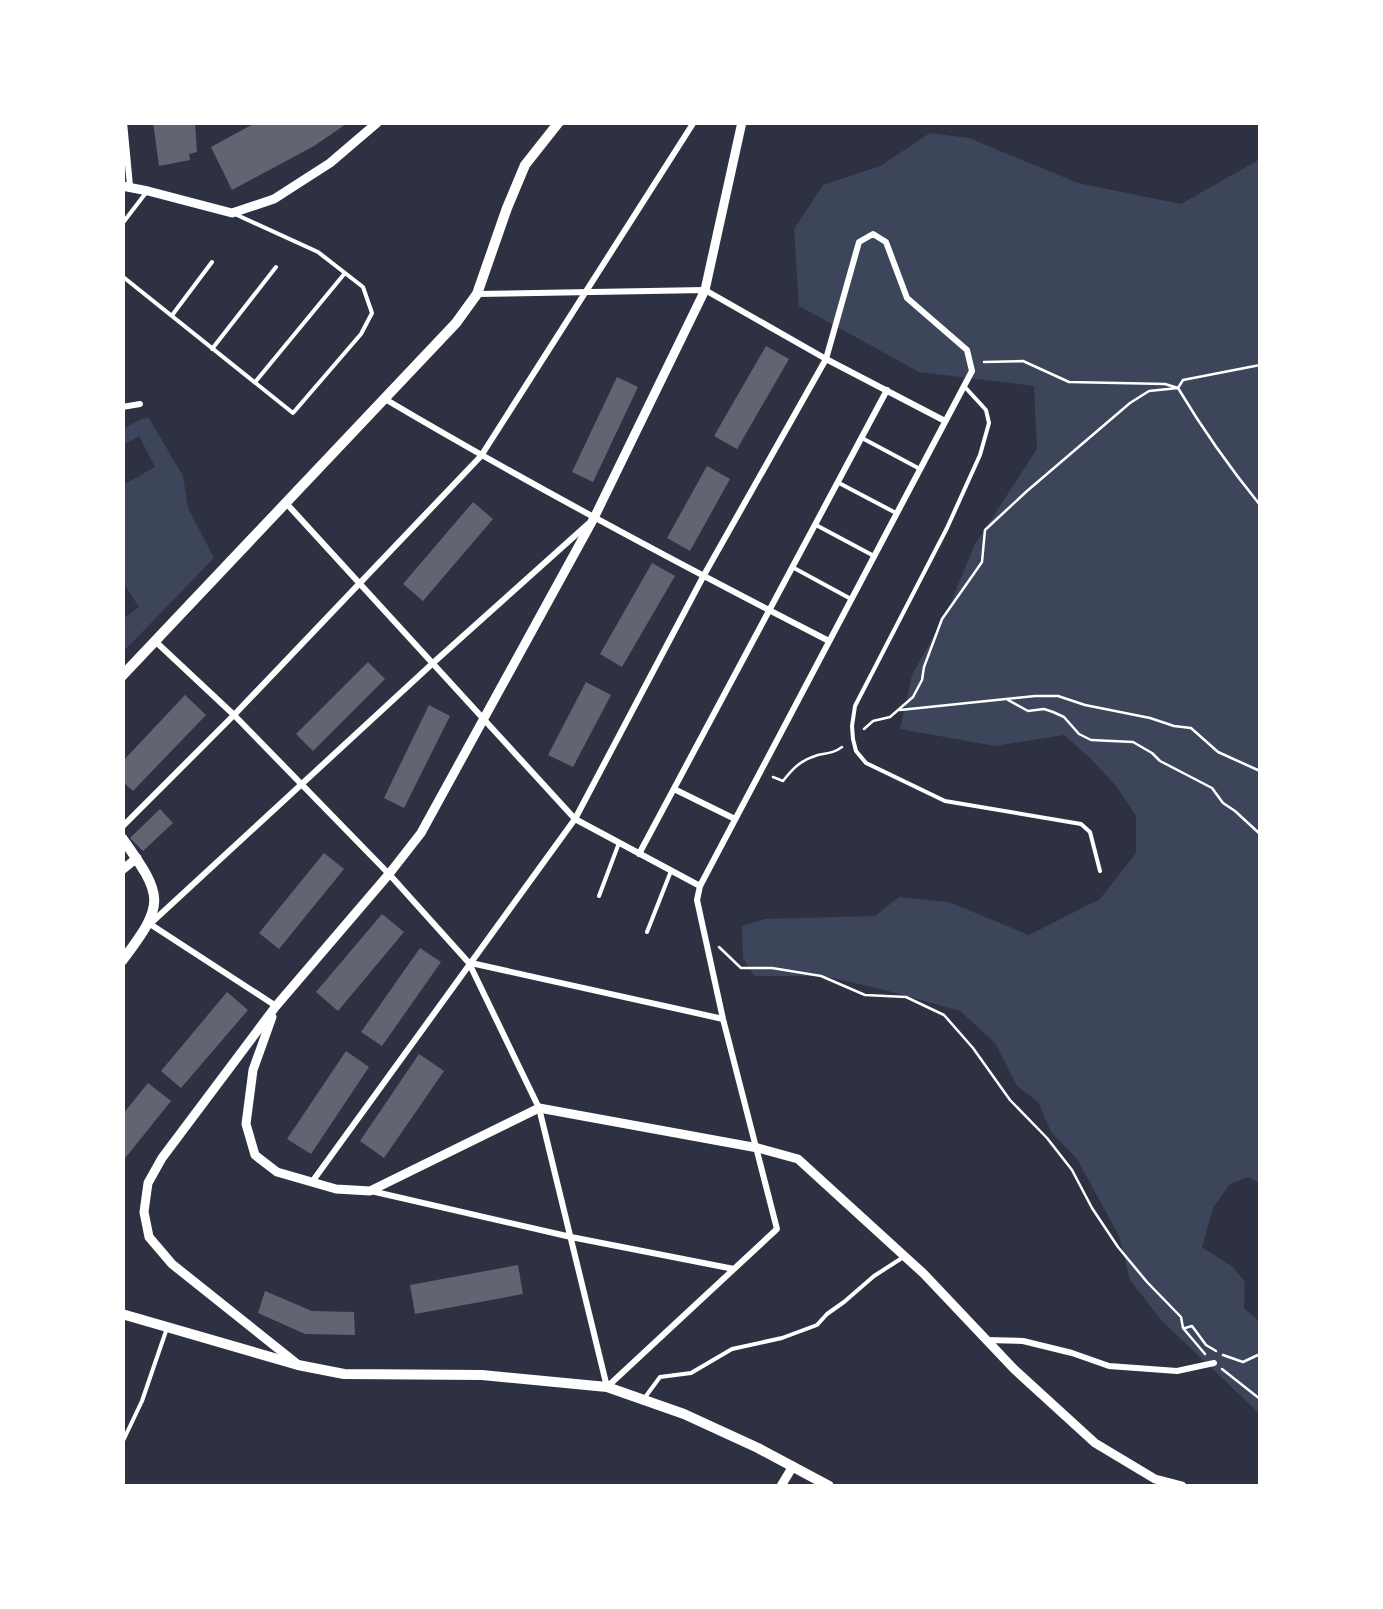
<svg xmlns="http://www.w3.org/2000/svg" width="1383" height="1609" viewBox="0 0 1383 1609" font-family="'Space Grotesk',sans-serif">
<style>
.green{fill:#3c4559}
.building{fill:#626471}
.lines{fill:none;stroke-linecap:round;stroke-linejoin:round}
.path{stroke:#fff;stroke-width:2.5}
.service{stroke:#fff;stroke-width:4}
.minor{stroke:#fff;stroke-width:6}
.tertiary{stroke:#fff;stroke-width:9}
.secondary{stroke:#fff;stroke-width:10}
</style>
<rect width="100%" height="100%" fill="#2d3142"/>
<path class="green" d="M930 133 969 138 1078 183 1181 204 1260 159V1184L1248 1177 1230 1184 1213 1208 1202 1247 1233 1267 1245 1282 1244 1308 1260 1322V1414L1161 1320 1130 1280 1119 1236 1077 1159 1051 1132 1038 1102 1017 1086 995 1043 960 1011 881 989 823 976H754L743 958 742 926 765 919 875 916 899 897 949 902 1029 935 1100 899 1136 853V816L1117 787 1089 757 1064 735 995 746 900 729 912 675 947 612 974 546 1037 449 1034 386 919 372 799 306 794 229 823 185 880 166Z
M149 418 183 476 188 508 214 558 123 652V619L139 607 123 583V485L155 467 139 436 123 445V429L141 419Z"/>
<path class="building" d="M153 122H195L197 152 189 154 190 160 159 166Z
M257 122H349L314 146 232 190 211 147Z
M766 346 789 359 737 449 714 436Z
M617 377 638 387 593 482 572 472Z
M707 466 730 479 690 551 667 538Z
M473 502 493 519 423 601 403 584Z
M652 563 675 576 622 667 600 654Z
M368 662 385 679 313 751 296 734Z
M586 682 611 695 573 767 548 755Z
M185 695 206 715 133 791 122 781V762Z
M429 705 450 716 404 808 384 798Z
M160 809 173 823 143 851 130 838Z
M324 853 344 869 279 949 259 933Z
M382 914 404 932 338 1011 316 992Z
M420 948 441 962 382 1046 361 1032Z
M227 992 248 1010 181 1088 161 1071Z
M346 1051 369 1067 311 1154 287 1139Z
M419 1054 444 1071 384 1158 360 1141Z
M148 1083 171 1101 122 1162V1115Z
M518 1265 523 1294 415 1314 410 1285Z
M265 1291 312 1311 354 1312 355 1335 305 1334 258 1313Z"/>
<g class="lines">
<path class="path" d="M984 362 1023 361 1069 382 1165 384 1178 388C1203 430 1230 468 1260 505
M1008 700 1028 711 1044 709 1053 712 1064 717 1079 734 1091 740 1133 742 1152 753 1160 761 1212 788 1223 803 1235 811 1260 834
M900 710 1035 696H1058L1085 705 1150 718 1174 726 1191 728 1218 752 1260 771
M864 729 873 721 890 717 913 697 922 680 924 667 942 619 982 562 985 530 1027 491 1130 403 1149 391 1178 388 1183 380 1260 365
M773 777 783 781C793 768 801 760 818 755 828 753 834 753 842 747
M719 947 741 968H772L821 976 865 995 906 997 944 1015 973 1048 1010 1100 1047 1138 1072 1170 1092 1208 1118 1247 1147 1282 1181 1317 1183 1328 1205 1354
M1185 1328 1192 1326 1206 1345 1216 1351
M1223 1355 1243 1362 1260 1354
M1222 1369 1260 1399"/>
<path class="service" d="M122 224 145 194
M122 276 293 413 361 334 372 313 363 287 318 252 237 215
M173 314 212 262
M212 349 276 267
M256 381 345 273
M964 386 986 410 989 423 980 455 947 528 855 706 852 726 853 739 856 751 866 763 945 801 1081 824 1090 832 1100 871
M862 438 920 469
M839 483 896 513
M816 525 874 556
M794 568 851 599
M599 896 619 843
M647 932 671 871
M646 1396 660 1377 691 1373 732 1349 782 1338 817 1325 827 1314 844 1302 874 1276 902 1258
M122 1443 142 1401 166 1331"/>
<path class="minor" d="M124 122 130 186
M477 294 705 290 826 359 945 421
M385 399C530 485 679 564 829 641
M122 407 140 404
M286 503 575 819 700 886
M155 641 234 715 389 874 469 963 539 1108 607 1387 777 1229 723 1019 697 900 700 886 972 371 967 350 907 298 886 242 873 234 859 242 826 359 704 575 575 819 312 1182
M674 789 735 819
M122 827 234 715 481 456 694 122
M639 854 887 390
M471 963 723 1019
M276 1006 150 924 433 663 588 524
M371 1191 571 1237 734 1269
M986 1340 1023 1341 1072 1353 1109 1366 1177 1371 1214 1363"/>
<path class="tertiary" d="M122 186 148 191 232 213 274 199 330 163 378 122
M122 870 137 858
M272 1017 253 1070 246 1124 255 1155 277 1172 336 1189 370 1191 539 1108 758 1148 798 1159 923 1273 1014 1369 1095 1443 1155 1479 1182 1486
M296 1363 172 1264 149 1237 144 1212 148 1183 162 1158 276 1006 389 874 421 833 594 518 705 290 742 122
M781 1486 793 1466"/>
<path class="secondary" d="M122 676 456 323 477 294 507 208 525 165 559 122
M122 838C164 897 166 903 122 961
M122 1314 298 1365 344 1374 482 1375 607 1387 684 1414 758 1448 829 1486"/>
</g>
<rect width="1383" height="1609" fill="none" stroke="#ffffff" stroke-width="250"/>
</svg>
